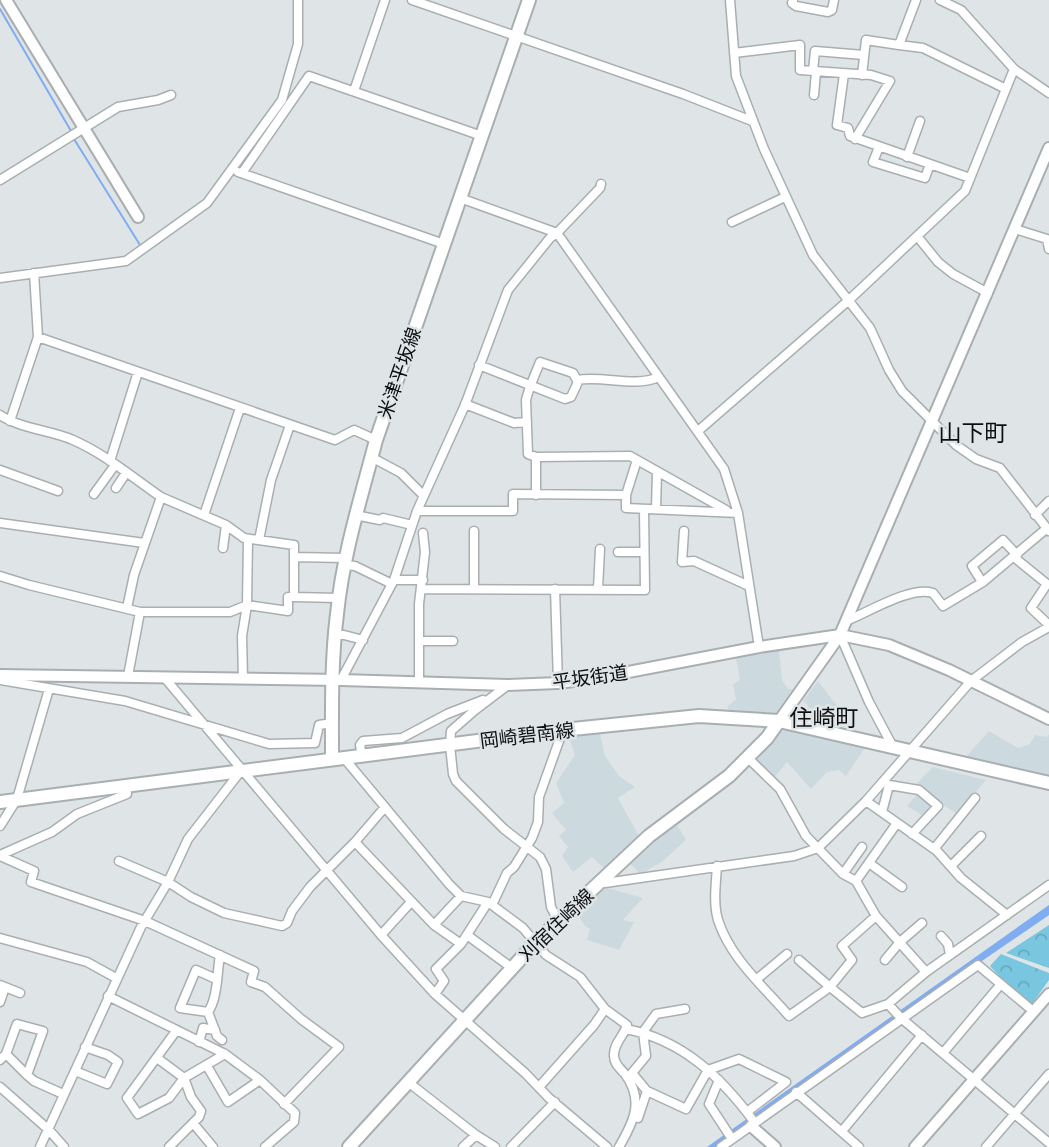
<svg xmlns="http://www.w3.org/2000/svg" width="1049" height="1147" viewBox="0 0 1049 1147" font-family="Ubuntu,'Noto Sans JP',sans-serif">
<style>
.built{fill:#ccdadf}
.park{fill:url(#park-crowns)}
.water{fill:#80acf2}
.lines{fill:none;stroke-linecap:round;stroke-linejoin:round}
.stream{stroke:#80acf2;stroke-width:2}
.minor-casing{stroke:#a9afb1;stroke-width:11}
.tertiary-casing{stroke:#a9afb1;stroke-width:14}
.secondary-casing{stroke:#a9afb1;stroke-width:16}
.primary-casing{stroke:#a9afb1;stroke-width:16}
.minor{stroke:#fff;stroke-width:8}
.tertiary{stroke:#fff;stroke-width:10}
.secondary{stroke:#fff;stroke-width:12}
.primary{stroke:#fff;stroke-width:12}
.labels{text-anchor:middle;dominant-baseline:central;stroke-width:5;stroke-linejoin:round;paint-order:stroke}
.street-label{font-size:19px;fill:#0d0f10;stroke:#dfe5e7}
.quarter-label{font-size:23px;fill:#0d0f10;stroke:#dfe5e7}
</style>
<defs>
<pattern id="park-crowns" width="20" height="18" patternUnits="userSpaceOnUse" patternTransform="scale(1.75)"><rect width="20" height="18" fill="#78c6df"/><path d="M2 6a3 3 0 1 1 6 0M12 15a3 3 0 1 1 6 0" fill="none" stroke="#67a9be"/></pattern>
</defs>
<rect width="100%" height="100%" fill="#dfe5e7"/>
<path class="built" d="M770 650H779L782 680 788 689H796L780 711 768 717 728 713V706L736 699 733 684 740 680 736 658Z
M818 681 838 707 830 714 843 731 833 730 821 720 816 712 812 716 807 704 803 701Z
M793 729 867 745 846 776 839 770 827 772 811 789 787 762 773 779 753 759 778 731Z
M989 731 1018 748 1030 744 1035 735 1047 737 1049 734V778L964 759Z
M600 733 605 756 619 776 635 787 618 798 640 838 606 870 592 857 573 872 562 856 568 847 559 836 566 830 552 813 564 803 556 783 575 755 568 735Z
M933 767 986 780 957 814 937 801 923 816 907 806 917 794 916 784Z
M677 825 686 840 662 862 640 874 629 862Z
M604 887 643 898 623 920 634 922 619 950 587 940 590 929 585 926 577 914Z"/>
<path class="park" d="M1049 925V968L1006 953Z
M1001 954 1049 973V980L1029 1008 990 966Z"/>
<path class="water" d="M1049 905V915L874 1035 716 1147H707Z"/>
<g class="lines">
<path class="stream" d="M0 9 71 131
M74 139 140 245"/>
<g class="minor-casing">
<path id="minor" d="M412 0 683 94 752 121
M730 0 736 76 764 149 813 255 870 328 889 370 902 391 956 445 976 459 1000 468 1049 531
M793 0 792 3 796 6 828 12 832 10 834 0
M940 0 961 10 1014 69 1049 93
M899 45 923 48 1006 89
M734 53 800 45V70L871 75 890 81 855 139
M813 71 815 51 864 55
M844 74 837 125 848 128 850 136 970 178
M862 75 866 40 899 45 916 0
M354 91 385 0
M814 95 816 72
M879 147 873 162 925 178 930 164
M907 157 920 121
M238 172 444 244
M242 173 309 76 482 136
M0 180 118 107 158 100 171 95
M460 198 557 233 724 469 738 513 759 647
M732 222 785 197
M1015 229 1047 239 1049 249
M917 236 938 262 953 274 988 293
M0 278 126 261 207 203 282 100 298 44V0
M38 337 335 440 354 430 376 440
M479 365 565 399 571 397 578 382 573 373 540 362C535 375 529 387 526 400L528 454 536 457
M577 380C604 375 633 388 659 377
M465 404 514 423 527 422
M0 415C21 429 50 430 73 440 105 454 132 477 161 497L134 575 127 608
M10 421 38 337 34 273
M698 431 849 300 965 191 1014 69
M371 457 401 473 423 495
M110 461 138 372
M0 470 58 491
M116 488 126 473
M94 494 115 465
M536 495V457L630 456 726 510
M626 495 637 460
M161 497 226 525 244 538 294 545V597L339 598
M656 509 657 472
M417 511H513V494L626 495V508L738 513
M204 515 240 408
M355 515 380 520 383 518 412 525
M1035 515 1049 501
M0 523 144 543
M684 531 682 562 694 561 749 586
M259 540 271 480 290 425
M223 548 226 525
M618 552H644
M294 557 345 558
M1015 558 1047 584 1031 608 1049 625
M344 565 355 566 392 584
M0 576 29 585 140 612 128 676
M394 580H423
M982 582 972 566 1003 540 1017 555
M474 588V531
M421 589 645 590 644 509
M555 589 558 683
M598 589 600 549
M140 612H230L247 605 288 611V597H294
M846 621C869 612 910 586 933 593L943 606 983 582 1046 529
M335 635H344L363 640
M840 635 869 702 893 747
M419 641H453
M164 677 381 935 435 994 525 1073 549 1098 607 1147
M243 679 242 636 247 605 248 539
M0 680 125 701 269 744 315 743 319 725 332 723
M341 680 394 580 417 511 465 405 508 290 550 238 557 233 600 188 601 184
M419 682V604L425 552 423 533
M508 685 475 710 451 731 450 745 453 774 456 781 504 829 540 857 546 869 551 907 558 921
M362 756 360 745 363 741 402 738 447 714 483 700
M344 758 449 884 461 896 488 902 523 928 546 955 580 977 605 1009 627 1025C624 1036 613 1044 614 1056 614 1064 620 1068 625 1074 645 1101 633 1123 619 1147
M748 758 780 789 806 836 843 874 856 881 876 916 926 972
M866 801 937 851 961 878 1007 915
M882 812 889 785 919 790 938 806 912 834
M0 826 17 799 49 689
M355 842 434 925 461 944 488 902
M934 849 975 798
M0 855 52 832 77 814 127 794 126 786
M0 856 34 871 31 882 145 921 254 971 251 982 265 987 301 1019 339 1047 284 1104
M119 861 168 882 191 897 224 913 282 926 287 923 292 911 310 887 355 842 385 807
M869 863 902 887
M717 866C716 883 713 903 718 920 730 958 764 987 789 1016L830 987 862 1013 888 1004 926 972 1049 885
M951 866 981 836
M843 874 862 847
M602 881 605 883 794 856 818 848 866 801 971 681 1022 642 1049 627
M856 881 897 823
M492 905 507 873 514 867 532 838 538 822 539 797 563 730
M434 925 461 896
M381 935 411 902
M467 935 512 968
M941 936 948 944 950 955
M0 938 87 962 116 978
M799 960 830 987 852 960 842 946 876 916
M885 960 900 942 922 923
M216 979 196 970 180 1008 208 1012C218 998 217 972 220 955
M757 979 787 954
M0 985 20 993
M435 994 444 981 436 969 461 944
M108 996 225 1054 260 1080 295 1113 294 1122 265 1147
M0 1002 5 987
M888 1004 901 1018 1049 1143
M208 1012 217 1036 222 1040
M626 1029C683 1040 722 1078 755 1123
M199 1042 203 1028 215 1030
M943 1053 1001 984
M6 1054 27 1075
M157 1058 184 1078 169 1098 138 1114 127 1098 176 1031
M0 1060 6 1054 17 1024 43 1031 27 1075 34 1081 63 1094
M207 1066 228 1102 260 1080
M75 1071 107 1084 118 1062 108 1055 85 1047
M719 1080 709 1104 732 1139
M408 1082 476 1135 495 1147
M0 1087 49 1130 64 1147
M539 1087 594 1025 605 1009
M647 1091 686 1109 708 1070 739 1059 786 1082 747 1112
M796 1092 859 1147
M638 1118 647 1091 632 1073 646 1056 643 1032 656 1014 685 1009
M193 1123 213 1147
M842 1131 922 1035
M40 1147 141 927 168 882 188 839 240 772
M169 1147 199 1117 201 1111 191 1097 184 1078 225 1054
M463 1147 476 1135
M511 1147 555 1102
M721 1147 978 965 1033 1011
M986 1147 1049 1074"/>
</g>
<g class="tertiary-casing">
<path id="tertiary" d="M6 0 138 217
M0 675 341 680 508 685 558 683 597 678 759 647 840 635 889 645 949 670 1049 719
M779 721 840 635 1049 148
M751 1126 775 1147
M915 1147 1049 994"/>
</g>
<g class="secondary-casing">
<path id="secondary" d="M332 759C332 711 331 662 337 614 343 554 361 498 376 440L529 0
M349 1147 536 942 649 836 729 776 767 738 779 721"/>
</g>
<g class="primary-casing">
<path id="primary" d="M0 802 563 730 699 716 779 721 1049 783"/>
</g>
<use href="#minor" class="minor"/>
<use href="#tertiary" class="tertiary"/>
<use href="#secondary" class="secondary"/>
<use href="#primary" class="primary"/>
</g>
<g class="labels">
<g class="street-label">
<text transform="translate(399 373) rotate(-71)">米津平坂線</text>
<text transform="translate(590 677) rotate(-8)">平坂街道</text>
<text transform="translate(527 735) rotate(-7)">岡崎碧南線</text>
<text transform="translate(556 925) rotate(-44)">刈宿住崎線</text>
</g>
<g class="quarter-label">
<text x="973" y="432">山下町</text>
<text x="824" y="717">住崎町</text>
</g>
</g>
</svg>
